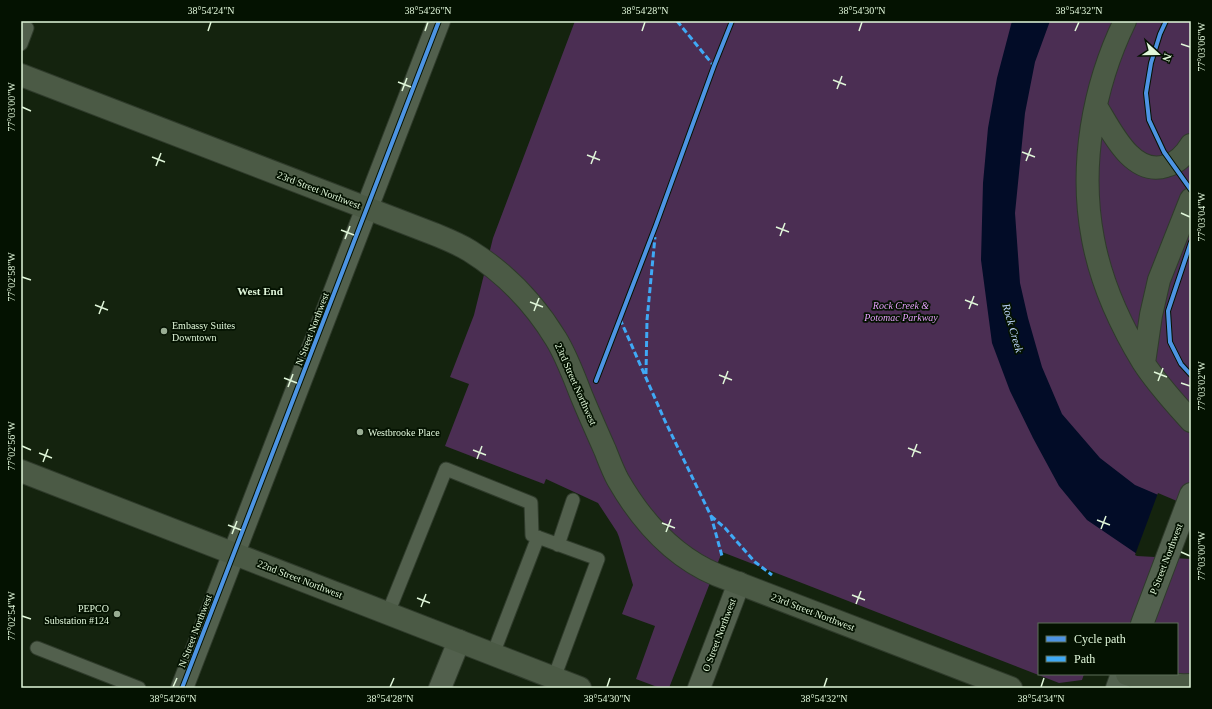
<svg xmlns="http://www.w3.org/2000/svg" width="1212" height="709" viewBox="0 0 1212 709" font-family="'Times New Roman',serif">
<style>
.green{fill:#4b2e53}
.water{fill:#020c27}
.pier{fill:#14230e}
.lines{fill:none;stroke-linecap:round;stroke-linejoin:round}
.service-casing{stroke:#2f3b2b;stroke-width:15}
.minor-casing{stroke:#2f3b2b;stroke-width:24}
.secondary-casing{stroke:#2f3b2b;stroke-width:24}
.primary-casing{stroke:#2f3b2b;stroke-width:24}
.service{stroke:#52604d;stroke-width:13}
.minor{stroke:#52604d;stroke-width:22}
.secondary{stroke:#53624f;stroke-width:22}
.primary{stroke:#4b5a45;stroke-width:22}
.quiet{stroke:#3fa9f5;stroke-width:3;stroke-dasharray:6 3;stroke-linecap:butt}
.cycleway-casing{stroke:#041201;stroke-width:6}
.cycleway{stroke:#4d94e3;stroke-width:4}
.ticks{fill:none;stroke:#e1f7da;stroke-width:1.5}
.poi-dot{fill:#99ad93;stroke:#041201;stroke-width:1.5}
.labels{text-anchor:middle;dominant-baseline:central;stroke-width:3.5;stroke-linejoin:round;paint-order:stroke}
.street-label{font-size:10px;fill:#e1f7da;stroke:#041201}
.park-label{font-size:10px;font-style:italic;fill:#e79ffc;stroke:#041201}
.poi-label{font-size:10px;fill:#e1f7da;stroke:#041201;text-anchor:start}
.neighbourhood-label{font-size:11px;font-weight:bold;fill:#e1f7da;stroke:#041201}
.water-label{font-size:11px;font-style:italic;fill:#bed7fd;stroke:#041201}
.neatline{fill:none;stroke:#e1f7da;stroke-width:1.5}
.ticks-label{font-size:10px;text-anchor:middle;fill:#e1f7da}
</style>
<rect width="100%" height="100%" fill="#14230e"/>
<path class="green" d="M575 21H1191V688L1177 674V624H1039V674H1084L1082 680 1059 683 722 552 669 688H660L636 679 655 626 622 614 633 585 619 537 617 532 598 503 546 479 544 484 445 446 469 384 450 377 474 315 493 238Z"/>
<path class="water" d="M1012 21H1050L1035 62 1025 113 1015 213 1020 283 1028 318 1042 367 1062 414 1100 458 1135 485 1191 509 1137 554 1087 520 1059 486 1033 438 1010 391 992 343 981 260 983 183 988 128 997 78Z"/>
<path class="pier" d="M1158 493 1191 507V559L1137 556 1135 555Z"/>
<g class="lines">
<g class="service-casing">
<path id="service" d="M21 44 27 28
M558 545 573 500
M388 613 446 469 531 503 532 535 598 559 554 678
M37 648 139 688
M493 654 538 537"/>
</g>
<g class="minor-casing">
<path id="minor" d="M182 688 439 21
M440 688 459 641
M699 688 739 583"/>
</g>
<g class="secondary-casing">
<path id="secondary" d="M1142 624 1191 494
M1117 688 1122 674"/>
</g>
<g class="primary-casing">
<path id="primary" d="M1125 21C1093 87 1079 166 1093 239 1101 282 1121 326 1143 362 1157 384 1174 402 1191 421
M21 75 434 234C446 239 459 244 470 251 505 273 534 303 556 339 567 357 574 377 582 397 589 414 597 432 605 450 609 460 613 471 618 480 641 520 674 557 717 575L1011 688
M1096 106C1111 130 1132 177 1166 166 1177 163 1185 155 1191 145
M1144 363 1151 315 1159 280 1191 199
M21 471 580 688
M1127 674C1151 682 1166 686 1191 685"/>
</g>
<use href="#service" class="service"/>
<use href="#minor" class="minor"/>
<use href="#secondary" class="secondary"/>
<use href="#primary" class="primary"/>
<path class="quiet" d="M677 21 714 66
M620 319 665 421 711 516 722 556
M646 374 647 320 655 237
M711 516 725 528 755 562 772 575"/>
<g class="cycleway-casing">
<path id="cycleway" d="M1166 21 1160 34 1151 63 1146 93 1149 120 1164 152 1191 190
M1191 242 1168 311 1170 342 1181 364 1191 375
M596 381 656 225 714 66 732 21
M182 688 439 21"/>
</g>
<use href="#cycleway" class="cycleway"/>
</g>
<path class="ticks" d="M208 31 211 22M425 31 428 22M642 31 645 22M859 31 862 22M1075 31 1079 22M1181 44 1190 47M833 80 846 85M398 82 411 87M837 89 842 76M402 91 407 78M22 107 31 111M1022 152 1035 157M587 155 600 160M152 157 165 162M1026 161 1031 148M591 164 596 151M156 166 161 153M1181 213 1190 217M776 227 789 232M341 230 354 235M780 236 785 223M345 239 350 226M22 277 31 280M965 300 978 305M530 302 543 307M95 305 108 310M969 309 974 296M534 311 539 298M99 314 104 301M1154 372 1167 377M719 375 732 380M284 378 297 383M1158 381 1163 368M1181 383 1190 386M723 384 728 371M288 387 293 374M22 446 31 450M908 448 921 453M473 450 486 455M39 453 52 458M912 457 917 444M477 459 482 446M43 462 48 449M1097 520 1110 525M662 523 675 528M228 525 241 530M1101 529 1106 516M666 532 671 519M232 534 237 521M1181 552 1190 556M852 595 865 600M417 598 430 603M856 604 861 591M421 607 426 594M22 616 31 619M173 687 177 678M390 687 394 678M607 687 610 678M824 687 827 678M1041 687 1044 678"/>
<g class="poi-dot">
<circle cx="164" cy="331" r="4"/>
<circle cx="360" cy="432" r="4"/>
<circle cx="117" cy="614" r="4"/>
</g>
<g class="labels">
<g class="street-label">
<text transform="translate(319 190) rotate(21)">23rd Street Northwest</text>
<text transform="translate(312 329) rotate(-69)">N Street Northwest</text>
<text transform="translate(576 384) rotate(66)">23rd Street Northwest</text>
<text transform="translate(1166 559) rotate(-69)">P Street Northwest</text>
<text transform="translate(300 579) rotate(21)">22nd Street Northwest</text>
<text transform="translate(813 612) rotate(21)">23rd Street Northwest</text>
<text transform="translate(195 631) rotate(-69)">N Street Northwest</text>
<text transform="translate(719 635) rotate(-69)">O Street Northwest</text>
</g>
<g class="park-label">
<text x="901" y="305">Rock Creek &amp;<tspan x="901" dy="12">Potomac Parkway</tspan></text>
</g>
<g class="poi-label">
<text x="172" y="325">Embassy Suites<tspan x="172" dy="12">Downtown</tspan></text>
<text x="368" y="432">Westbrooke Place</text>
<text x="109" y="608" text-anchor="end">PEPCO<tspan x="109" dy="12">Substation #124</tspan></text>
</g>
<g class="neighbourhood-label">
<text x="260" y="291">West End</text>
</g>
<g class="water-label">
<text transform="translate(1013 328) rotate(74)">Rock Creek</text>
</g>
</g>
<rect width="1212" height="709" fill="none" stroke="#041201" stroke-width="44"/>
<rect x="1038" y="623" width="140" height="52" fill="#041201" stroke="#5c6e58"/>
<rect x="1046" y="636" width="20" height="6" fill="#4d94e3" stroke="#5c6e58"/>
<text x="1074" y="643" font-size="12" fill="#e1f7da">Cycle path</text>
<rect x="1046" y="656" width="20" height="6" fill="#3fa9f5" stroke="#5c6e58"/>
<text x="1074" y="663" font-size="12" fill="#e1f7da">Path</text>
<g transform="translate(1158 54) rotate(111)" stroke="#041201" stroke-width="3" paint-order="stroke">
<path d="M0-3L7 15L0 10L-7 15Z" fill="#e1f7da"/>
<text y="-6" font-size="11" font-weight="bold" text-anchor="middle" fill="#e1f7da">N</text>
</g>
<rect x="22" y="22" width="1168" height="665" class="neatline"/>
<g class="ticks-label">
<text x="211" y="14">38°54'24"N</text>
<text x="428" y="14">38°54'26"N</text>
<text x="645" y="14">38°54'28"N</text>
<text x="862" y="14">38°54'30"N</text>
<text x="1079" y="14">38°54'32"N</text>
<text transform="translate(1201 47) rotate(-90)" y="4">77°03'06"W</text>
<text transform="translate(11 107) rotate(-90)" y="4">77°03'00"W</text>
<text transform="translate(1201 217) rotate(-90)" y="4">77°03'04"W</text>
<text transform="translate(11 277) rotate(-90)" y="4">77°02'58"W</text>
<text transform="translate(1201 386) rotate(-90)" y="4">77°03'02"W</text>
<text transform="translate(11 446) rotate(-90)" y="4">77°02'56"W</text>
<text transform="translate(1201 556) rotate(-90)" y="4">77°03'00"W</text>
<text transform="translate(11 616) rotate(-90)" y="4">77°02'54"W</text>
<text x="173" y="702">38°54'26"N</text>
<text x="390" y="702">38°54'28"N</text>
<text x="607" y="702">38°54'30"N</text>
<text x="824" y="702">38°54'32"N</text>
<text x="1041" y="702">38°54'34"N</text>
</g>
</svg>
